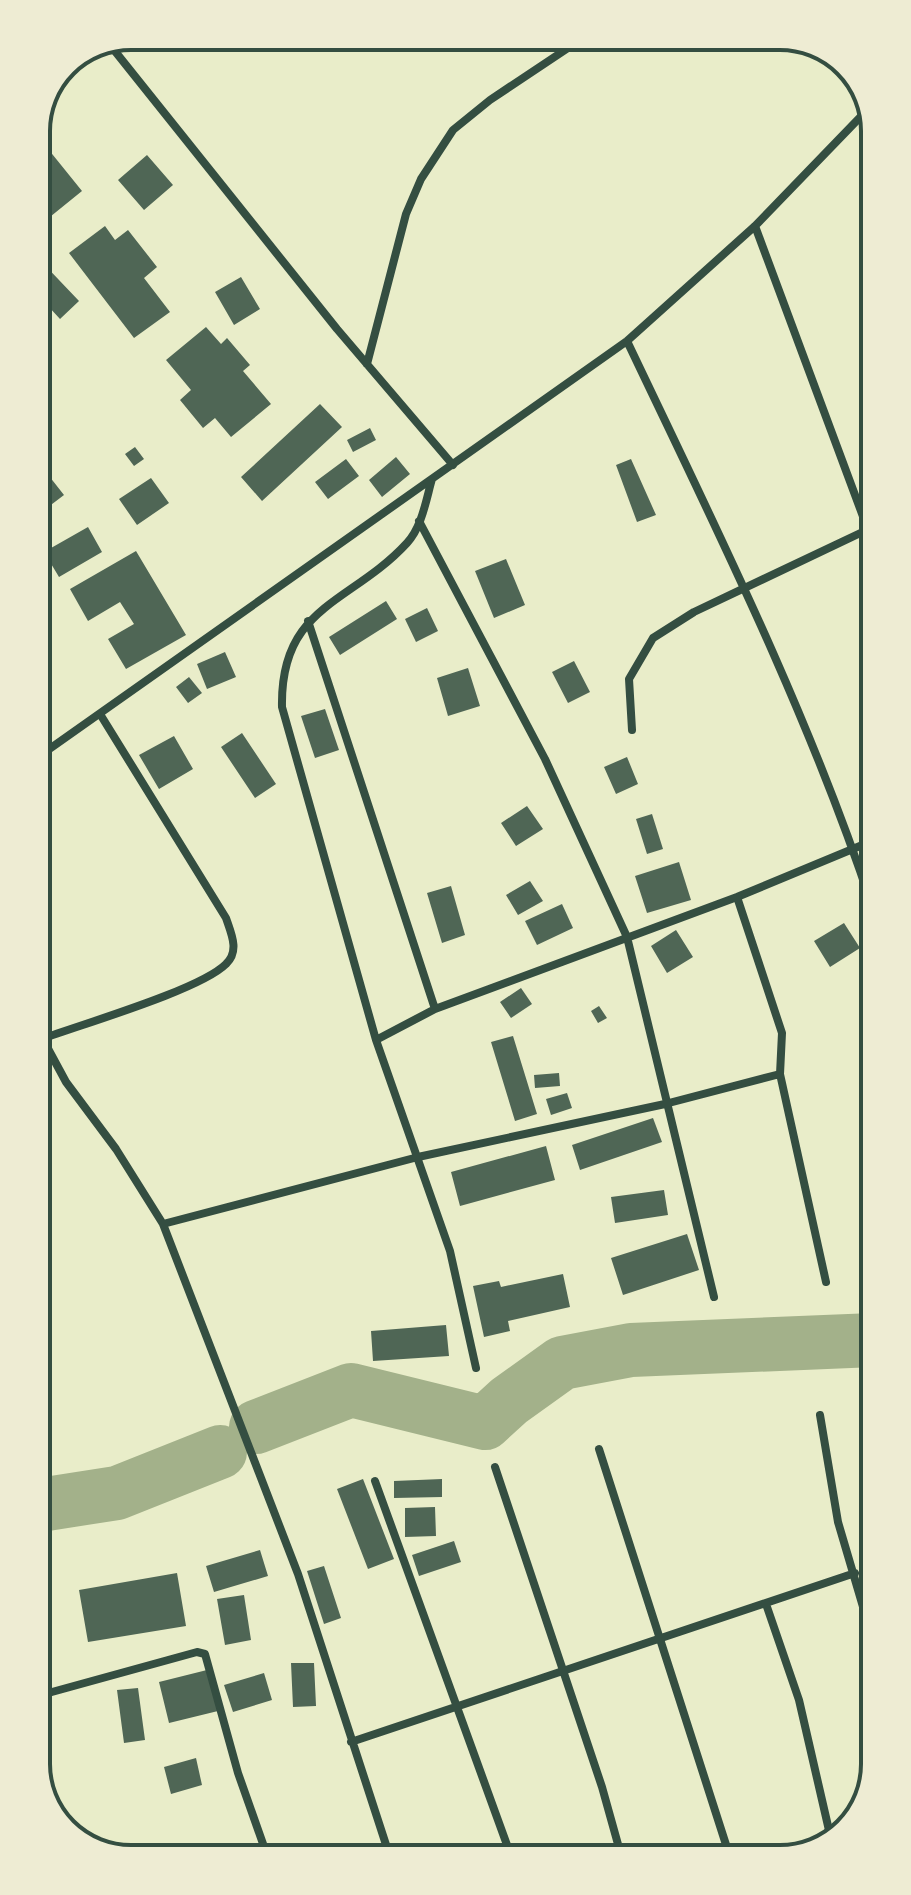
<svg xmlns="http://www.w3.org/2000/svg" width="911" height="1895" viewBox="0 0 911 1895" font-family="Mulish,sans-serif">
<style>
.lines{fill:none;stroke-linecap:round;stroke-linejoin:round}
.river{stroke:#a3b18a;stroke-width:54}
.building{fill:#4f6655}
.minor{stroke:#344e41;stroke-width:8}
.rim{fill:none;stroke:#344e41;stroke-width:4}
</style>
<rect width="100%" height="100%" fill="#e9edc9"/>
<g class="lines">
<path class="river" d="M256 1427 351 1390 485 1423 509 1401 562 1363 631 1350 874 1340
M40 1505 117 1493 220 1452"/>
</g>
<path class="building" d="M36 134 82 191 40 225 36 221Z
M147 155 173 185 144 210 118 180Z
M105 226 115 240 128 230 157 267 144 278 170 312 134 338 69 253Z
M39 259 79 301 60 319 37 294Z
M241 277 260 309 234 325 215 292Z
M206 327 221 344 227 338 250 365 243 371 271 404 231 437 215 418 203 428 180 400 191 390 166 360Z
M320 404 342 427 262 501 241 477Z
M370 428 376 440 353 452 347 440Z
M135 447 144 459 134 466 125 454Z
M396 457 410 474 382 497 369 480Z
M346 459 359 476 328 499 315 482Z
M631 459 656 515 637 522 616 465Z
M42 467 64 495 39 514 37 471Z
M151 478 169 503 137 525 119 499Z
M88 527 102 552 59 577 44 552Z
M136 551 186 635 126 669 108 639 134 624 120 602 88 621 70 589Z
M506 559 525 605 494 618 475 571Z
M386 601 397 619 340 655 329 637Z
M427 608 438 631 416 642 405 619Z
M225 652 236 677 207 689 197 664Z
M574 661 590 692 568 703 552 672Z
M468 668 480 706 448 716 437 678Z
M189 677 202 693 188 703 176 687Z
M325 709 339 750 315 758 301 716Z
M242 733 276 784 255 798 221 747Z
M174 736 193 769 159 789 139 755Z
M627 757 638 784 616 794 604 767Z
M527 806 543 829 516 846 501 823Z
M652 814 663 849 647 854 636 819Z
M679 862 691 900 647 913 635 876Z
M530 881 543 901 518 915 506 895Z
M451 886 465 935 442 943 427 893Z
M562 904 573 928 537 945 525 921Z
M844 923 860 948 830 967 814 941Z
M676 930 693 957 667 973 651 946Z
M521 988 532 1004 511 1018 500 1002Z
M599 1006 607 1018 598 1023 591 1011Z
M513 1036 537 1114 515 1121 491 1042Z
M559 1073 560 1086 535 1088 534 1075Z
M567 1093 572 1108 551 1115 546 1099Z
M653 1118 662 1142 580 1170 572 1145Z
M546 1146 555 1180 460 1206 451 1172Z
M664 1190 668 1215 615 1223 611 1197Z
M687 1234 699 1270 623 1295 611 1258Z
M563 1274 570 1307 508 1321 510 1331 484 1337 473 1286 499 1281 501 1287Z
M446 1325 449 1356 373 1361 371 1331Z
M363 1479 394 1559 368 1569 337 1489Z
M442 1479V1497L394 1498V1481Z
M435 1507 436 1536 405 1537V1508Z
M454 1541 461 1562 419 1576 412 1555Z
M260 1550 268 1576 214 1592 206 1566Z
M324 1566 341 1618 324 1624 307 1571Z
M177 1573 186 1626 88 1642 79 1590Z
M244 1595 251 1640 225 1645 217 1599Z
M291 1663H314L316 1706 293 1707Z
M207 1670 218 1711 169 1723 159 1682Z
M264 1673 272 1700 233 1712 224 1685Z
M138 1688 145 1740 124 1743 117 1690Z
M196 1758 202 1785 171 1794 164 1767Z
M257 1846 261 1858H219V1857Z"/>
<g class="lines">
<path class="minor" d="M110 45 337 329 453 465
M755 226 871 538
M627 341C715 526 808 712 872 906
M367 364 406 214 421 179 453 130 490 100 586 36
M419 521 545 759 627 937 714 1297
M308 621 435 1009
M632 730 629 679 653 638 694 612 871 528
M38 757 627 341 755 226 870 107
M737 897 782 1033 780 1074 826 1282
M39 1032 66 1082 116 1149 163 1224 298 1574 390 1857
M42 1039C82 1024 200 990 226 964 240 951 231 933 226 918L100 714
M376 1040 282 707C280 605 351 604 407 543 422 527 426 500 432 479
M163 1224 418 1157 665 1104 780 1074
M476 1368 450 1251 376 1040 435 1009 737 897 872 841
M820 1415 838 1522 874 1644
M599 1449 729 1854
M495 1467 602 1787 621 1855
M375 1481 511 1856
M766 1604 799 1700 831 1839
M41 1695 197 1652 205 1654 238 1773 268 1858
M351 1742 855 1573"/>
</g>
<path d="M0 0H911V1895H0ZM131 50H780A81 81 0 0 1 861 131V1764A81 81 0 0 1 780 1845H131A81 81 0 0 1 50 1764V131A81 81 0 0 1 131 50Z" fill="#eeecd3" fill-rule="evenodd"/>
<path class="rim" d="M131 50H780A81 81 0 0 1 861 131V1764A81 81 0 0 1 780 1845H131A81 81 0 0 1 50 1764V131A81 81 0 0 1 131 50Z"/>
</svg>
